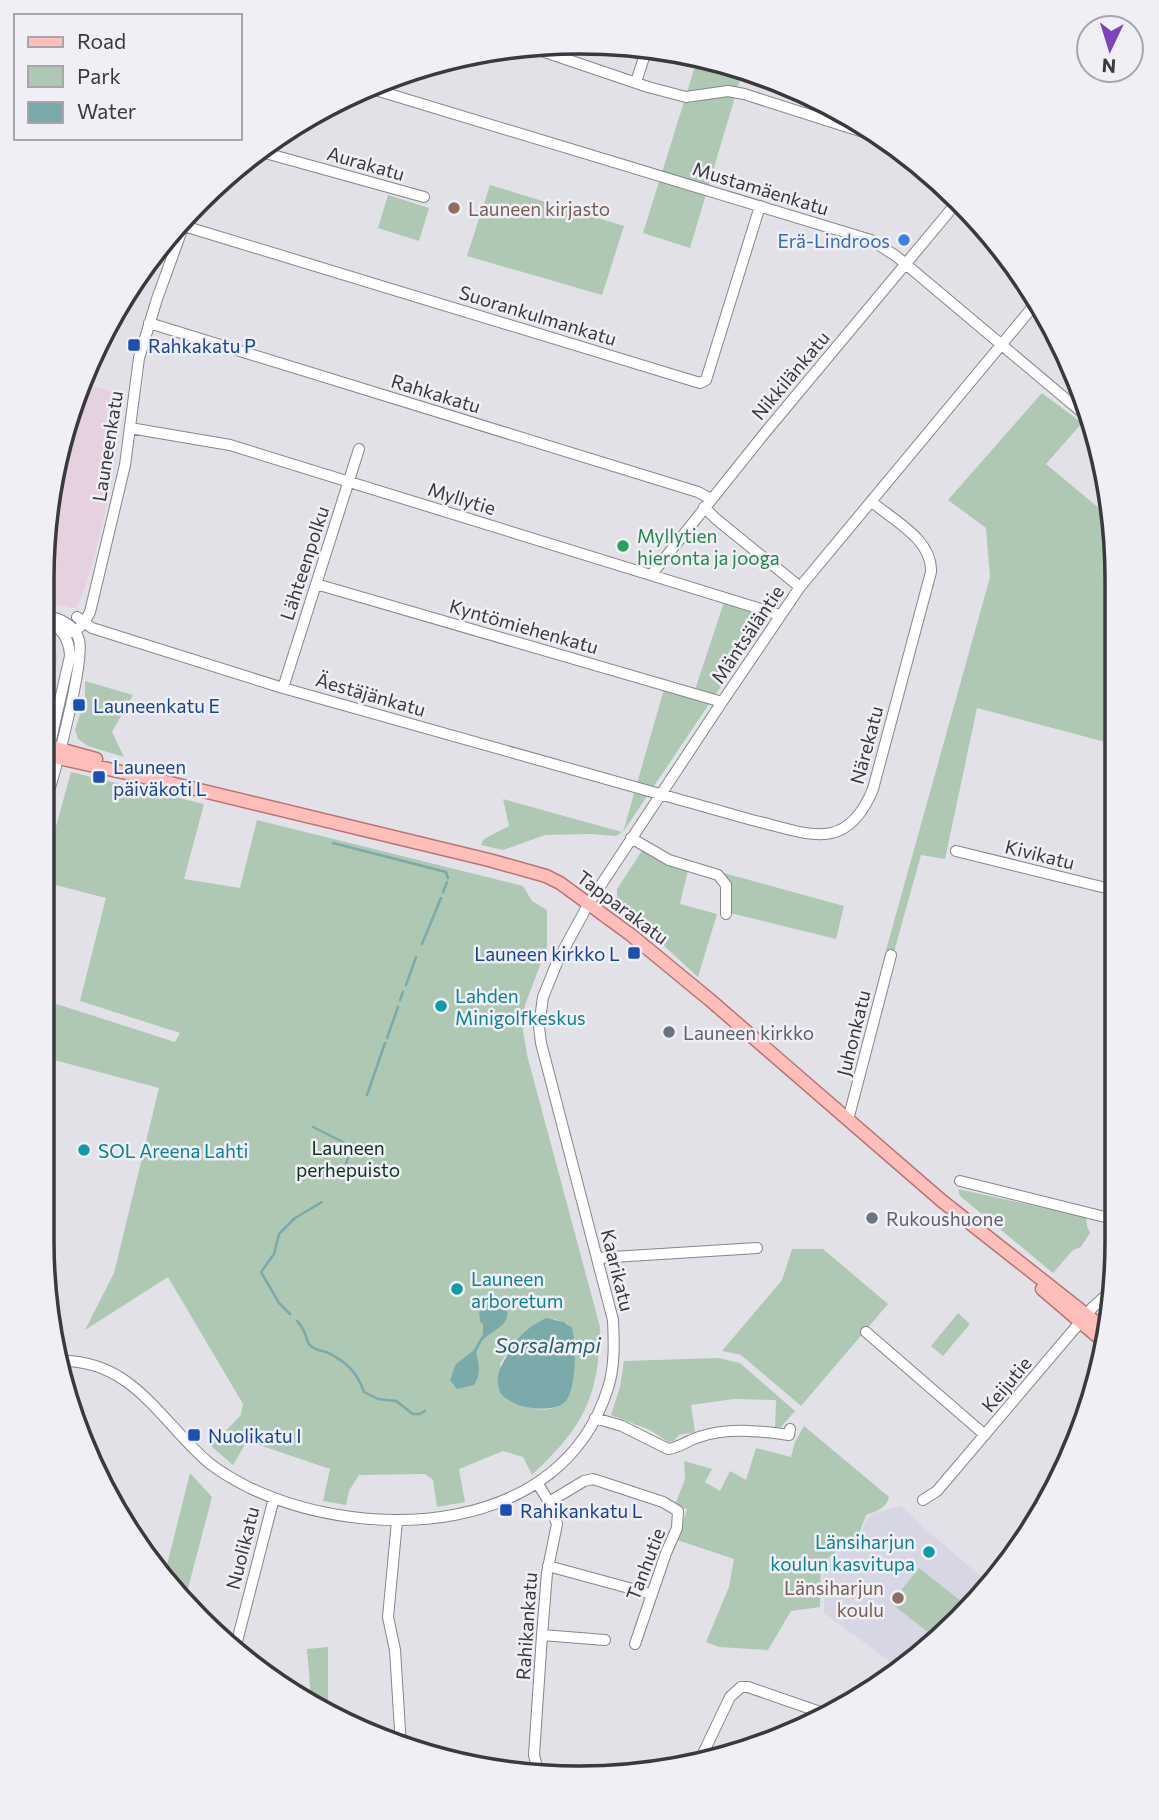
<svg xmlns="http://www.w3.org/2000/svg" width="1159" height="1820" viewBox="0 0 1159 1820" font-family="Commissioner,sans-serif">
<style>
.commercial{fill:#e6d1e0}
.built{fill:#d7d6e4}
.green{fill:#aec8b4;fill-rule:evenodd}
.water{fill:#7baaaa}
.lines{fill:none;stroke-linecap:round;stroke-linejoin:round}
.stream{stroke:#7baaaa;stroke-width:2.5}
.minor-casing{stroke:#85858b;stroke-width:12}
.major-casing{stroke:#ba7370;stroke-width:15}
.minor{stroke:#fff;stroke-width:10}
.major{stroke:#ffbeba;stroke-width:12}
.education-dot{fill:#8d6e63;stroke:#efeff5;stroke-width:2.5}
.shop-dot{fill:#3f7fe0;stroke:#efeff5;stroke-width:2.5}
.transit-dot{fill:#1a4fb4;stroke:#efeff5;stroke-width:2.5}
.leisure-dot{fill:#2e9e5b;stroke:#efeff5;stroke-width:2.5}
.culture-dot{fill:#0f9aa8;stroke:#efeff5;stroke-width:2.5}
.worship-dot{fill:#6b7280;stroke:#efeff5;stroke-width:2.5}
.labels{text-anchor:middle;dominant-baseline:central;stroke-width:5;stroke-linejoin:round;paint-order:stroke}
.street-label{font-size:19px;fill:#3a3a3d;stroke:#efeff5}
.education-label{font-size:19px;fill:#785e54;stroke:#efeff5;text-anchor:start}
.shop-label{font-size:19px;fill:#366cbe;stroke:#efeff5;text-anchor:end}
.transit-label{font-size:19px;fill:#164399;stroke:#efeff5;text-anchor:start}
.leisure-label{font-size:19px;fill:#27864d;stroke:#efeff5;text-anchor:start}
.culture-label{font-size:19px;fill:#0d838f;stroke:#efeff5;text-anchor:start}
.worship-label{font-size:19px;fill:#5b616d;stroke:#efeff5;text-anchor:start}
.park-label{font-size:19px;fill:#0a3219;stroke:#efeff5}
.water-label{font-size:21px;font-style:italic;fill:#236364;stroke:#efeff5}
.rim{fill:none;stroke:#3a3a3d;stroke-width:3.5}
</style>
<rect width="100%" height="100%" fill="#e2e1e8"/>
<path class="commercial" d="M80 383 123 394 115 470 94 558 81 599 76 607 71 608 46 601 47 510Z
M46 638 54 640 58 658 45 712Z"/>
<path class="built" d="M901 1506 925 1529 989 1583 899 1668 824 1613 823 1564 860 1536 866 1520 872 1514Z"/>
<path class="green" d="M698 57 719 60 743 70 690 248 643 233Z
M490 185 624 226 602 295 467 256Z
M388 195 429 208 419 241 378 228Z
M1042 393 1082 423 1046 464 1112 519 1116 544 1115 752 1109 743 977 708 945 859 921 855 894 952 886 950 990 577 986 528 948 500Z
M724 602 769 615 623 832 665 686 694 693Z
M85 681 133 695 112 732 124 757 88 746 78 739 75 730 85 699Z
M71 772 204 804 184 879 240 888 257 820 523 886 532 901 547 910V947L525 1005 523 1031 527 1055 600 1327C599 1399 583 1427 532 1475L523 1457 503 1451 459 1469 465 1502 437 1507 433 1480 425 1474 359 1475 349 1491 346 1505 323 1501 330 1469 247 1441 233 1465 211 1446 241 1415 243 1404 168 1277 85 1330 114 1273 159 1088 43 1057 44 1000 175 1042 180 1033 80 1001 106 898 44 882V870ZM555 1319 568 1324C578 1377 579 1432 507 1400L500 1364 513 1344Z
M503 799 622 832 616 836 591 834 545 835 503 850 481 845 484 839 509 826Z
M643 849 688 870 680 904 717 914 698 977 617 903V889Z
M720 872 844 906 836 939 730 913 731 882Z
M958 1189 1086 1217 1087 1226 1090 1233 1081 1247 1073 1250 1053 1273 960 1196Z
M792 1249H823L888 1304 801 1406 741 1355 722 1351 782 1280Z
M958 1313 970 1324 943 1356 931 1346Z
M718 1358 740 1363 795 1411 780 1428H775L776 1400 734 1399 691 1405 695 1432 679 1435 674 1441 668 1442 650 1430 611 1415 620 1387 624 1361Z
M804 1426 889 1497C886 1509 876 1511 866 1515L858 1536 821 1563 820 1607 791 1611 768 1650 719 1647 706 1642 729 1587 734 1559 677 1540 687 1509 675 1505 685 1479 684 1461 712 1469 705 1482 720 1491 730 1471 746 1480 756 1448 791 1457 795 1442Z
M190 1473 212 1497 186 1596 165 1573Z
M919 1568 966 1605 933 1636 891 1603Z
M328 1647V1708L311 1698 307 1649Z"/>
<path class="water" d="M492 1299 506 1305C513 1327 492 1329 482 1341 479 1345 478 1349 476 1352 479 1364 481 1374 474 1385L457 1389 450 1380 456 1364 473 1351 483 1334V1324L480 1322 479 1310 487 1300Z
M546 1318 564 1322 572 1328C576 1345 577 1389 565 1402 552 1415 504 1408 499 1389 495 1375 501 1366 508 1354 517 1337 528 1327 546 1318Z"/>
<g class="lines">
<path class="stream" d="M333 843 446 872 448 878
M443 892 447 882
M422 944 441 898
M406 985 416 957
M400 1000 403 992
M387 1038 398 1007
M367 1095 385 1043
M313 1127 353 1147
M346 1163 353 1147
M290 1314 279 1303 261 1272 274 1254 279 1234 295 1218 322 1202
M297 1321C308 1332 305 1340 310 1345 313 1349 321 1351 326 1352 346 1361 357 1372 364 1392L378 1399 396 1401 413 1414H420L425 1411"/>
<g class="minor-casing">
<path id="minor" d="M527 46 648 87 686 97 728 91 744 94 882 138
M636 82 647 48
M369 88 871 240 896 256 1091 420
M258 151 424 197
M184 226 700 383 706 380 760 206
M149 323 698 492 711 499
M130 428 230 445 780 615
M704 507 716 519 800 587
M652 574 764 434 958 201
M316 584 722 702
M77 617 92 628 283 688 752 820C807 833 846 855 873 789L931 572C933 540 893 520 872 502
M65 634C79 631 84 624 90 612L125 465 139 358 157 299 187 216
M283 688 359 449
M45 766 70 656C69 637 62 629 46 620
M45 803C54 777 85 662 79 640 75 625 60 618 46 616
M631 838 669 860 718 875 726 885V914
M956 851 1114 890
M848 1120 891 955
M960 1181 1113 1219
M597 1258 757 1248
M866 1332 985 1435
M62 1361C133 1360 162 1423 209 1463 222 1473 236 1481 250 1488 369 1544 562 1536 608 1388 615 1366 614 1343 613 1320L541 1043 539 1027 543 997 558 960 589 903 722 702 800 587 1036 303
M595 1418 622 1426 668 1449C679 1448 688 1440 699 1437 727 1427 760 1431 789 1435L790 1429
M538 1484 549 1502 557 1524 547 1573 542 1635 534 1755 539 1776
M923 1500 937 1491 1093 1307 1113 1289
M549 1502 584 1481 593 1479 663 1502 678 1511 677 1528 666 1553 635 1644
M397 1521 388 1617 395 1650 401 1746
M548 1566 651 1594
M997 1574 1011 1559
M542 1635 605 1640
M235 1649 274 1498
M699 1762 730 1697 741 1687H748L823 1713"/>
</g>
<g class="major-casing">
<path id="major" d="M45 745 96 759
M45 755 162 781 489 860 546 876 560 883 631 935 710 1000 942 1201 1107 1331
M1042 1289 1104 1342"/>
</g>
<use href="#minor" class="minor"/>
<use href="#major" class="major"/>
</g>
<g class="education-dot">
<circle cx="454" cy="208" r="7"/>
<circle cx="898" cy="1598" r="7"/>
</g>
<circle class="shop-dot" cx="904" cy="240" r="7"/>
<g class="transit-dot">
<rect x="127" y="338" width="14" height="14" rx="3.5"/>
<rect x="72" y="698" width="14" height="14" rx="3.5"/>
<rect x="92" y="770" width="14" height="14" rx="3.5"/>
<rect x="627" y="946" width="14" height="14" rx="3.5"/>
<rect x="187" y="1428" width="14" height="14" rx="3.5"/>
<rect x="499" y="1503" width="14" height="14" rx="3.5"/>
</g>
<circle class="leisure-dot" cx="623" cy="546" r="7"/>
<g class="culture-dot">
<circle cx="441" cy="1006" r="7"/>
<circle cx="84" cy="1150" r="7"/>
<circle cx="457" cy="1289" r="7"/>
<circle cx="929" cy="1552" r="7"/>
</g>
<g class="worship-dot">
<circle cx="669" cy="1032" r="7"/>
<circle cx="872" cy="1218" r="7"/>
</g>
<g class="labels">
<g class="street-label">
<text transform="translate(366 163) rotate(16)">Aurakatu</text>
<text transform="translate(761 188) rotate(17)">Mustamäenkatu</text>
<text transform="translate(538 315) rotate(17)">Suorankulmankatu</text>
<text transform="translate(790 375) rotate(-50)">Nikkilänkatu</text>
<text transform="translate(436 393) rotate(17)">Rahkakatu</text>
<text transform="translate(107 446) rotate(-81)">Launeenkatu</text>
<text transform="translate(462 498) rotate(17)">Myllytie</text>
<text transform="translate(304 563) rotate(-72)">Lähteenpolku</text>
<text transform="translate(524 626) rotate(16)">Kyntömiehenkatu</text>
<text transform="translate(747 634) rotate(-56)">Mäntsäläntie</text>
<text transform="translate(371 694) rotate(16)">Äestäjänkatu</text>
<text transform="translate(866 745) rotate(-75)">Närekatu</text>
<text transform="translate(1040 854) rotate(14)">Kivikatu</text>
<text transform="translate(623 907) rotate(37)">Tapparakatu</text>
<text transform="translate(853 1033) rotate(-76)">Juhonkatu</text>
<text transform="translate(618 1270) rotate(76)">Kaarikatu</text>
<text transform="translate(1006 1384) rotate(-50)">Keijutie</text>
<text transform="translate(242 1548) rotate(-76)">Nuolikatu</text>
<text transform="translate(645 1564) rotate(-69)">Tanhutie</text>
<text transform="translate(526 1626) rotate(-86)">Rahikankatu</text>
</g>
<g class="education-label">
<text x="468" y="208">Launeen kirjasto</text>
<text x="884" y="1587" text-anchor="end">Länsiharjun<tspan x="884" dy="22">koulu</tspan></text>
</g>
<g class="shop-label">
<text x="890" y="240">Erä-Lindroos</text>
</g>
<g class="transit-label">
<text x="148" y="345">Rahkakatu P</text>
<text x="93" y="705">Launeenkatu E</text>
<text x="113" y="766">Launeen<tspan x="113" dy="22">päiväkoti L</tspan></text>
<text x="620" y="953" text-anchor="end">Launeen kirkko L</text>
<text x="208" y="1435">Nuolikatu I</text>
<text x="520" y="1510">Rahikankatu L</text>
</g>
<g class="leisure-label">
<text x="637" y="535">Myllytien<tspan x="637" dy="22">hieronta ja jooga</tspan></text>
</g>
<g class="culture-label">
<text x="455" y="995">Lahden<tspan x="455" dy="22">Minigolfkeskus</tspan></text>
<text x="98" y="1150">SOL Areena Lahti</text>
<text x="471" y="1278">Launeen<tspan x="471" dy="22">arboretum</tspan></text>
<text x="915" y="1541" text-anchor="end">Länsiharjun<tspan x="915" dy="22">koulun kasvitupa</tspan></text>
</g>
<g class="worship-label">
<text x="683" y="1032">Launeen kirkko</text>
<text x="886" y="1218">Rukoushuone</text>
</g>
<g class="park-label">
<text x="348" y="1147">Launeen<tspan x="348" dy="22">perhepuisto</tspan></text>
</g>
<g class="water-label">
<text x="548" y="1344">Sorsalampi</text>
</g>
</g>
<path d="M0 0H1159V1820H0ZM579 54H580A525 525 0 0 1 1105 579V1241A525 525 0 0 1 580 1766H579A525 525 0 0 1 54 1241V579A525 525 0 0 1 579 54Z" fill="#efeff5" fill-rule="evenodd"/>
<path class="rim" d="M579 54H580A525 525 0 0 1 1105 579V1241A525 525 0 0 1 580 1766H579A525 525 0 0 1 54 1241V579A525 525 0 0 1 579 54Z"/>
<rect x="14" y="14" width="228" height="126" fill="#efeff5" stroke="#a7a7ab" stroke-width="2"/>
<rect x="28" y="37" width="35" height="10" fill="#ffbeba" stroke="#a7a7ab" stroke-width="2"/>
<text x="77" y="49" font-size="21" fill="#3a3a3d">Road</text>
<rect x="28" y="66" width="35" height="21" fill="#aec8b4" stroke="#a7a7ab" stroke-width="2"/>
<text x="77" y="84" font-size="21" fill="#3a3a3d">Park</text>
<rect x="28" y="102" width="35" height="21" fill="#7baaaa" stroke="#a7a7ab" stroke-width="2"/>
<text x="77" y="119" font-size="21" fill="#3a3a3d">Water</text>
<g transform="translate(1110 49) rotate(184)"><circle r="33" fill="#efeff5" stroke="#a7a7ab" stroke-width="2"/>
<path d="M0-5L12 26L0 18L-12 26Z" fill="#7b44bb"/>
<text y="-10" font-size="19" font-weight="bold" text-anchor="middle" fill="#3a3a3d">N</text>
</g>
</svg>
